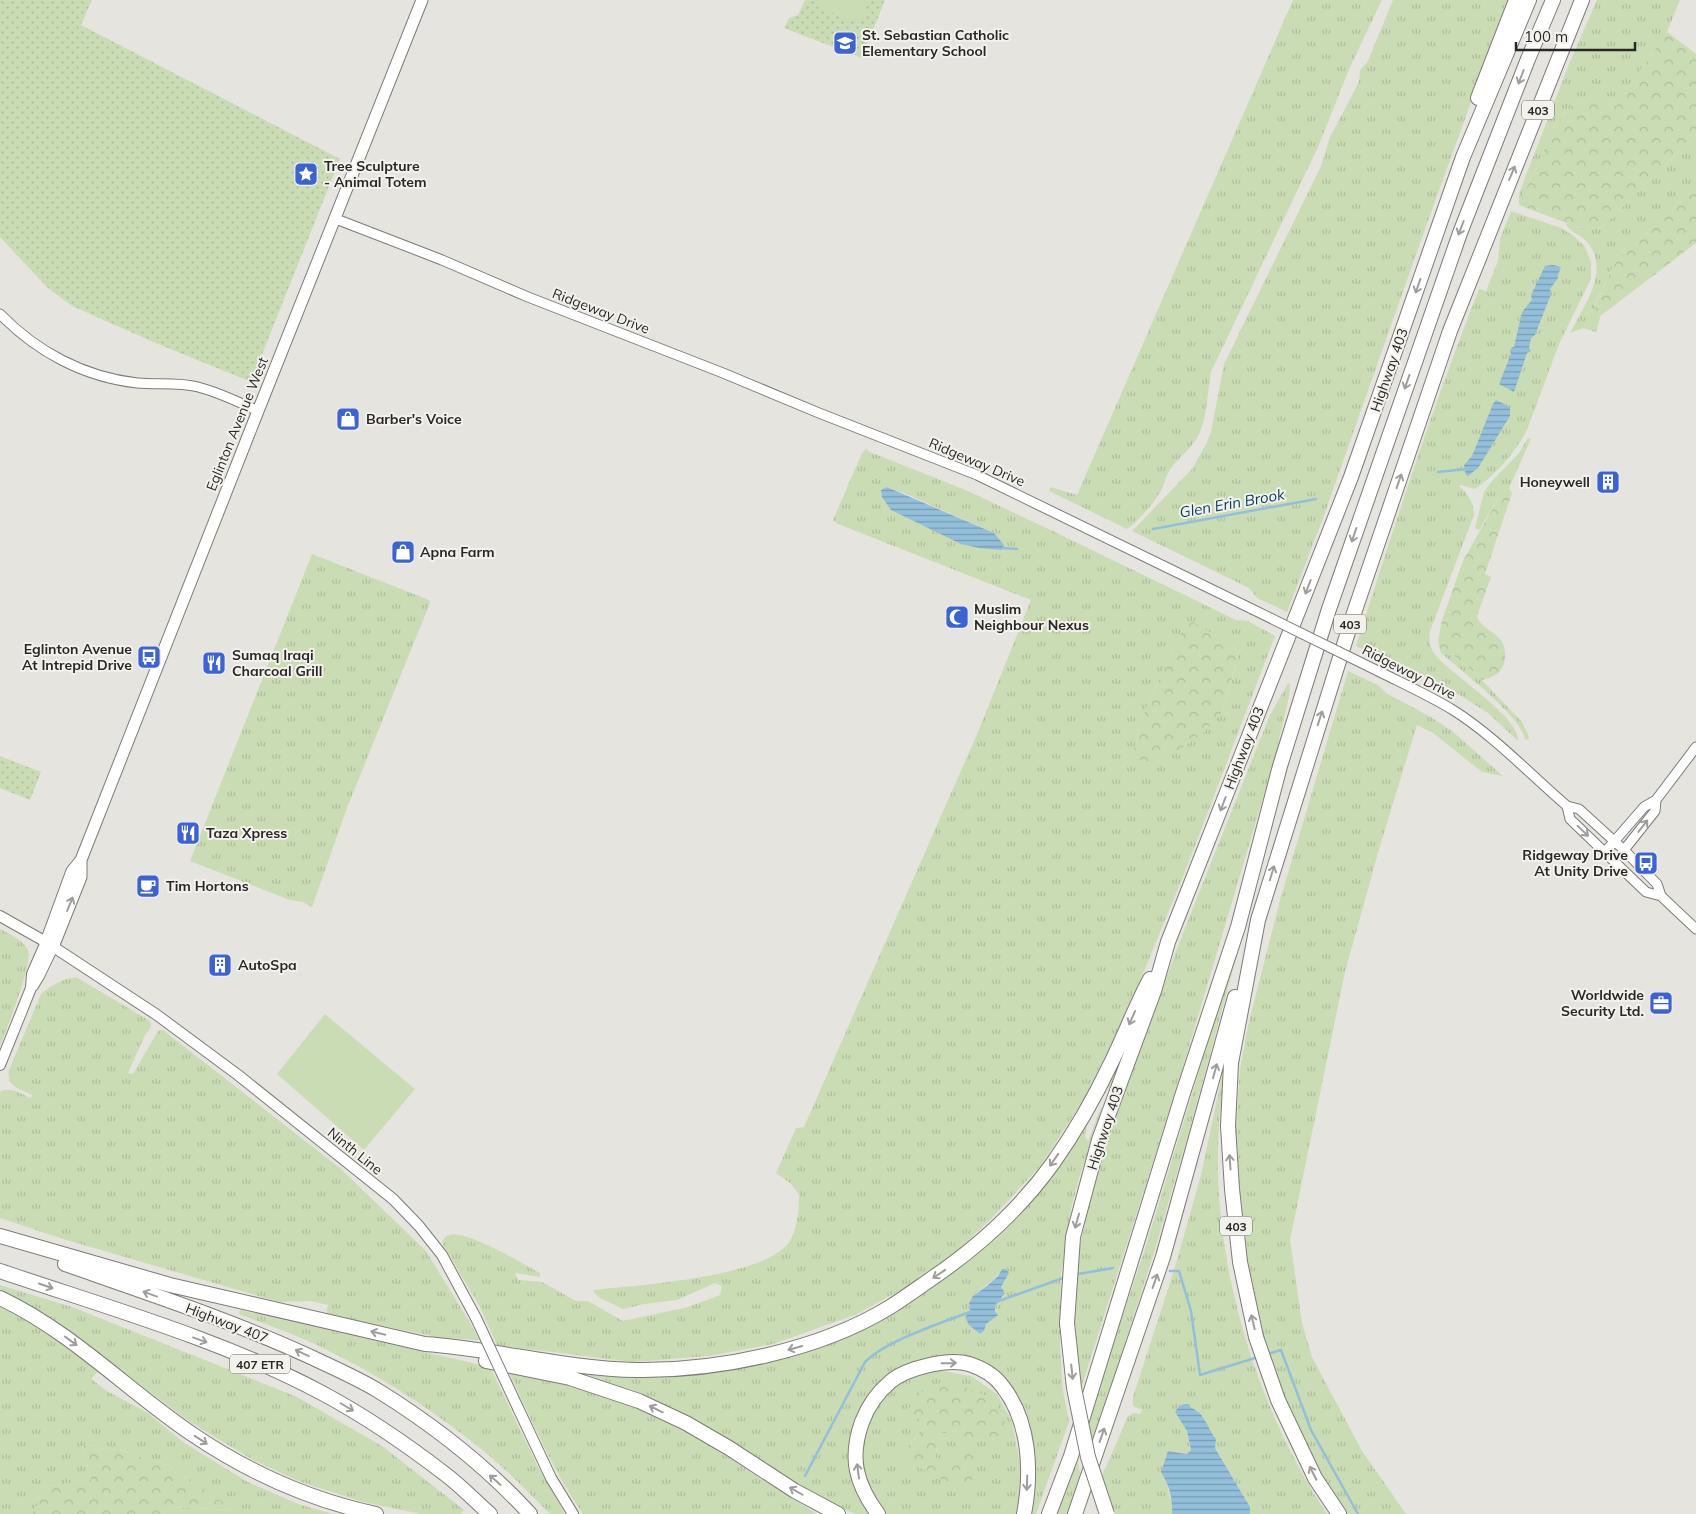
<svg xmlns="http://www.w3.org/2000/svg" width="1696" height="1514" viewBox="0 0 1696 1514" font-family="Mulish,sans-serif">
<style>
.grass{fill:url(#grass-tufts);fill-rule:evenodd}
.forest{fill:url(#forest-crowns)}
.park{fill:url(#park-dots)}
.garden{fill:#cadcb4}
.water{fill:url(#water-rules)}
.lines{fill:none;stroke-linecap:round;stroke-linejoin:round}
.stream{stroke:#93bfdb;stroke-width:2.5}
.tertiary-casing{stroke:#7c7b76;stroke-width:11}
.secondary-casing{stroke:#7c7b76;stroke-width:12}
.primary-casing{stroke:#7c7b76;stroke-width:13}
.motorway-casing{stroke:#7c7b76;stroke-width:16}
.tertiary{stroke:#fff;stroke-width:9}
.secondary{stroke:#fff;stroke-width:10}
.primary{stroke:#fff;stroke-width:11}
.motorway{stroke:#fff;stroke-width:14}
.tertiary-bridge-casing{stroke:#7c7b76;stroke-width:11;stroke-linecap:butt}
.secondary-bridge-casing{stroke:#7c7b76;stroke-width:12;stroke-linecap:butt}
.motorway-bridge-casing{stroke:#7c7b76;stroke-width:16;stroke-linecap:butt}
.tertiary-bridge{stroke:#fff;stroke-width:9}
.secondary-bridge{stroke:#fff;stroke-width:10}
.motorway-bridge{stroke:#fff;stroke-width:14}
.oneway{stroke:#9f9e9d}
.labels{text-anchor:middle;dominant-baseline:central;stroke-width:4;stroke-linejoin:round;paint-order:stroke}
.shield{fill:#f3f1ec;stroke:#666461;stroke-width:1}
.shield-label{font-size:12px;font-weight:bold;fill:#292826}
.poi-label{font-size:14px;font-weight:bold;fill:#292826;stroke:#f3f1ec;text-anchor:start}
.street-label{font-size:14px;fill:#292826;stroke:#f3f1ec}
.water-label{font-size:15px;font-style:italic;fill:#033e5a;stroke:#f3f1ec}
</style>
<defs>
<pattern id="grass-tufts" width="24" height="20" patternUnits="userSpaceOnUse" patternTransform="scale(1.25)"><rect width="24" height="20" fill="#cadcb4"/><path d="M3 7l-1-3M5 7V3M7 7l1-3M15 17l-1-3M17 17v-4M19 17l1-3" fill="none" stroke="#aebd9b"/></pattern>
<pattern id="forest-crowns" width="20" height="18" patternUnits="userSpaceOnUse" patternTransform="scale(1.25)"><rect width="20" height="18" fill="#cadcb4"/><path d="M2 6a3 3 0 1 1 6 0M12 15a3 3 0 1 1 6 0" fill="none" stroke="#aebd9b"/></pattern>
<pattern id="park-dots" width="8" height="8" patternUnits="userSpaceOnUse" patternTransform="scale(1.25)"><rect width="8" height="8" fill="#cadcb4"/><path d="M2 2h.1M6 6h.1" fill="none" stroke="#aebd9b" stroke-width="1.8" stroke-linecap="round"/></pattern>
<pattern id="water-rules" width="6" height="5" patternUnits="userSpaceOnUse" patternTransform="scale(1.25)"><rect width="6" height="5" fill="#93bfdb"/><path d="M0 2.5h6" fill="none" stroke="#789bb1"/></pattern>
</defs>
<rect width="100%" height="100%" fill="#e6e4df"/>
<path class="grass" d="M1293 0H1382L1350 67 1318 147 1211 372C1207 392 1208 413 1200 432 1194 447 1180 456 1171 468 1166 475 1165 482 1162 489 1153 504 1141 519 1127 529L1049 491 1050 487 1077 495Z
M1393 0H1508L1424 232 1322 521 1287 612 1257 598 1249 588 1132 531 1192 469 1206 444 1211 432 1224 364 1321 166 1330 137 1359 82 1360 70 1368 61Z
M1597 0H1680L1667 32 1616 106 1573 104 1557 122 1519 205V195L1523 183 1569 64Z
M1696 135V187L1614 264 1595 305 1600 318 1596 332 1583 328 1570 333C1584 306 1610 271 1588 243 1582 235 1569 232 1565 223L1585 230 1602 227Z
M1511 211 1561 228 1574 236 1585 247 1591 262V279L1559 344 1527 430C1515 453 1496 474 1475 489L1461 485 1459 486C1469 495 1473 501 1474 515L1430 631C1429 639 1429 646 1434 653 1448 673 1521 717 1518 741L1488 713 1447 687 1397 662 1381 658 1356 646C1394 526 1433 406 1479 289L1486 291 1498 261 1500 239Z
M1528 438 1531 439 1509 488 1501 493 1479 530 1475 528 1484 492 1491 482 1519 453Z
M866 449 870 452 968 491 1059 534 1236 620 1248 621 1275 636 1185 872 1128 1010 1084 1099 1041 1165 993 1217 956 1252 917 1281 855 1315 773 1344 709 1356 632 1362 497 1345 479 1305 442 1243C444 1238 445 1236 450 1235 468 1230 523 1264 540 1273V1277L515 1273 518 1280 542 1282 576 1301H588L623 1321 688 1307 720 1295 722 1286 715 1283 677 1300 644 1304 623 1309 598 1297 593 1290C635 1285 771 1278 791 1239 798 1225 799 1208 799 1194L790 1183 776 1173 796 1128 804 1127 978 732 1031 600 838 524 833 520 862 453ZM887 487 904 493 994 533 882 497ZM1193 623 1214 635 1241 645 1223 711 1133 752 1146 708 1184 626Z
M312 554 429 600 430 603 347 808 312 907 303 902 290 900 190 861Z
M1441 653 1453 655 1468 667 1482 680 1522 722 1528 734 1529 740 1525 739C1522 717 1459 669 1441 653Z
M1348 671 1378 685 1386 693 1431 717 1452 731 1503 776 1482 772 1433 733 1417 725 1380 846 1345 972 1290 1240 1302 1323 1312 1357 1362 1451 1406 1514H1346L1310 1457 1280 1393 1261 1338 1239 1231 1235 1138 1240 1069 1248 1026 1280 900Z
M1288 683 1290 684 1289 697 1274 761 1183 1067 1079 1395 1074 1329 1076 1284 1080 1246 1091 1195 1125 1088 1183 933 1270 715Z
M1255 888 1192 1121 1154 1253 1090 1451 1085 1428 1144 1252Z
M0 929C9 934 23 940 28 950 34 960 6 1031 0 1046Z
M76 977 150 1021 151 1027 145 1035 128 1073 133 1074 158 1031 163 1030 341 1169 426 1251 473 1328 479 1340 441 1338 326 1314 328 1305 310 1301 279 1302 63 1239 0 1218V1092C10 1086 21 1094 31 1098L32 1095C20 1089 6 1087 9 1070L41 994C51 985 62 979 76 977Z
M1120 1058 1110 1089 1105 1087 1087 1126 1085 1137 1088 1141 1101 1108H1103L1080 1175 1071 1209 1061 1275 1060 1347 1063 1390 1069 1422 1036 1514H1028L1029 1432 986 1368 917 1362 860 1409 852 1432 850 1456 853 1480 861 1500 870 1514H855L819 1498 697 1421 633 1390 576 1374 577 1370 644 1374 843 1335 1005 1225ZM1002 1269 1009 1273 1001 1287 1003 1297 995 1306 997 1315 985 1324 984 1331 965 1317 970 1311 969 1303C973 1299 976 1293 980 1290 989 1283 996 1279 1002 1269Z
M1222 1076 1225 1077C1199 1221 1247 1394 1327 1514H1250V1507L1215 1448 1204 1418 1197 1410 1179 1406 1175 1412 1187 1431 1191 1450 1187 1454 1173 1452 1166 1479 1170 1498 1173 1503 1172 1514H1111L1099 1483 1128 1416 1133 1413 1140 1414 1142 1410 1133 1406V1397L1175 1267 1201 1175Z
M0 1285 72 1307 297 1397 382 1446 464 1510 461 1514H421L363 1502 301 1482 253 1460 190 1422 54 1321 0 1290Z
M0 1307 38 1327 98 1371 91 1379 107 1391 148 1413 183 1442 246 1481 298 1504 333 1514H160L175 1507 233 1510 173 1467 123 1451 82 1444 91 1480 50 1486 31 1514H0Z
M240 1310 490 1367 538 1467 565 1514H550C526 1490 502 1465 475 1444 427 1406 372 1371 317 1345 292 1333 265 1324 239 1314Z
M508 1370 574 1387 631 1406 693 1435 817 1514H583C552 1469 531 1419 508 1370Z
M938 1370 971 1376 997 1394 1012 1421 1021 1470 1018 1514H884L882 1512 864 1476 861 1456 862 1433 882 1397 899 1383ZM908 1408 1010 1433 982 1440 940 1431 935 1458 954 1461 899 1457 925 1426Z
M1076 1455 1081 1476 1067 1514H1054Z"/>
<path class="forest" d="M1667 32 1696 54V135L1602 227 1585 230 1519 205 1557 122 1573 104 1586 97 1616 106Z
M1696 187V243L1599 317 1595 306 1614 264Z
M1509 488 1512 493 1485 574 1491 577 1477 616C1480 627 1492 630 1499 638 1508 647 1507 667 1497 674 1493 677 1487 679 1482 680L1468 667 1453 655 1441 653 1438 642 1442 620 1463 561 1501 493Z
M1193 622 1214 635 1232 639 1241 644 1223 711 1203 733 1174 753 1150 762 1140 760 1133 752 1146 708 1184 626Z
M948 1381 995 1399 1010 1434 982 1440 940 1432 935 1458 954 1461 966 1450 979 1462 967 1493 899 1457 925 1426 908 1409 925 1387Z
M82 1444 123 1451 173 1467 234 1510 175 1507 160 1514H31L50 1486 91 1480Z"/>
<path class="park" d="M0 0H92L81 25 340 159 251 382 158 344 72 306 48 288 0 237Z
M805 0H885L862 58 784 28 789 18 798 15Z
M0 756 41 772 30 800 0 788Z"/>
<path class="garden" d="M816 0H869L859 24 814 5Z
M325 1014 415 1089 364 1150 277 1074Z"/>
<path class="water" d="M1553 265 1561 267 1558 275V278L1550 289 1551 294 1535 335 1531 338 1529 348 1531 351 1527 353 1514 392 1499 384 1511 354 1510 351 1512 347H1514L1522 312 1532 300 1531 295 1545 266Z
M1496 400 1510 407V416L1478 468 1468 476 1466 475 1464 465 1472 456 1493 404Z
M887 487 994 533 1004 545 1002 550 979 548 961 544 891 510 882 497 881 490Z
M1002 1269H1006L1009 1273 1001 1287 1005 1293 995 1306V1311L998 1315 986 1324 984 1331 980 1334 969 1325 965 1317 970 1311 969 1303 973 1296 988 1285 998 1276Z
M1184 1404H1189L1191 1408C1206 1413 1207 1429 1216 1439L1215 1448 1250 1507V1514H1172C1173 1500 1169 1484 1161 1472L1168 1451 1187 1454 1191 1450 1187 1431 1175 1412 1179 1406Z"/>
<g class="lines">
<path class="stream" d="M1438 472 1466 469
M1153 529 1316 499
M1003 548 1017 549
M1170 1271H1179L1191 1311 1200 1375 1255 1358
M1078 1274 1113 1268
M996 1302 1066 1277
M1271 1353 1281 1350 1311 1430 1358 1514
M805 1476 865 1362C887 1340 942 1323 972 1311"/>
<g class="tertiary-casing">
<path id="tertiary" d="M336 219 442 260 528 297 723 373 819 413 977 475 1252 609
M0 314C37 352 84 377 137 383 157 385 178 382 198 387 218 392 239 402 258 411
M1382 673C1406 685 1430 696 1453 710 1493 735 1531 775 1567 806L1579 809 1624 850 1657 884 1661 896
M1567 806 1570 819 1646 892 1661 896 1696 929
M1624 850 1655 811 1656 800
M1605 852 1644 807 1656 800 1696 747"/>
</g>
<g class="secondary-casing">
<path id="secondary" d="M0 916 46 942 157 1015 238 1075 393 1199 419 1226 442 1255 476 1318
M33 986 39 976 53 947
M0 1065 31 988 32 974 46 942
M518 1408 551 1478 573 1514"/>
</g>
<g class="primary-casing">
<path id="primary" d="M46 942 72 871 81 860 258 411 422 0
M53 947 81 877V860"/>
</g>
<g class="motorway-casing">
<path id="motorway" d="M1478 98 1516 0
M0 1236 170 1285 425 1344C496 1349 566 1369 637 1370 719 1371 820 1350 890 1307 904 1298 918 1288 931 1279 978 1247 1020 1209 1053 1163 1074 1133 1094 1099 1110 1065 1124 1037 1135 1007 1150 979
M65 1264C148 1293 233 1321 313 1358 334 1368 357 1378 377 1390 432 1424 486 1466 530 1514
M0 1271C106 1307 223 1340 322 1393 365 1416 406 1444 445 1474 461 1486 475 1501 490 1514
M0 1298C72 1332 127 1390 192 1434 248 1472 310 1500 376 1514
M1067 1323 1073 1237 1099 1140 1154 991 1168 942 1351 477 1463 157 1529 0
M486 1361 570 1378 639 1401 686 1423 729 1448 795 1491 838 1514
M878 1514C856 1484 849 1458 862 1422 868 1406 877 1393 890 1382 906 1368 948 1358 969 1364 982 1368 995 1376 1003 1387 1030 1422 1032 1472 1024 1514
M1049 1514 1071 1456 1183 1093 1238 927 1280 766 1329 609 1460 233 1528 59 1553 0
M1075 1514 1163 1257 1235 997
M1339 1514 1315 1478 1278 1400 1256 1337 1240 1262 1232 1189 1228 1126 1231 1063 1258 920 1353 616 1450 331 1582 0"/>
</g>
<use href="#tertiary" class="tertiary"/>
<use href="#secondary" class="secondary"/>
<use href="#primary" class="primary"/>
<use href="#motorway" class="motorway"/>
<g class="tertiary-bridge-casing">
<path id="tertiary-bridge" d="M1252 609 1382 673"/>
</g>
<g class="secondary-bridge-casing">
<path id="secondary-bridge" d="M476 1318 518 1408"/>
</g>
<g class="motorway-bridge-casing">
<path id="motorway-bridge" d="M1067 1323 1074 1388 1088 1457 1107 1514"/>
</g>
<use href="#tertiary-bridge" class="tertiary-bridge"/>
<use href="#secondary-bridge" class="secondary-bridge"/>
<use href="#motorway-bridge" class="motorway-bridge"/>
</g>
<defs><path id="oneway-shaft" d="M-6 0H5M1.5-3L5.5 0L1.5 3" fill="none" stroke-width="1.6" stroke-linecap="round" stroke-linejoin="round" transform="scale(1.25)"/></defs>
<g class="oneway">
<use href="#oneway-shaft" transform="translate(1521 77) rotate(111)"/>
<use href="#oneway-shaft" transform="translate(1512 173) rotate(-67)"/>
<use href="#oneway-shaft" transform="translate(1461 228) rotate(111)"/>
<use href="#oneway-shaft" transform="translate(1418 286) rotate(109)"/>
<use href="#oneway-shaft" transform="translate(1407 382) rotate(109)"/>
<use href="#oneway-shaft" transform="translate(1399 481) rotate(-71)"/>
<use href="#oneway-shaft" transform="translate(1354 535) rotate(109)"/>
<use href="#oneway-shaft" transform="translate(1308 587) rotate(111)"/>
<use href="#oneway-shaft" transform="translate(1320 718) rotate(-72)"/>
<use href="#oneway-shaft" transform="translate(1223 804) rotate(111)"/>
<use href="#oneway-shaft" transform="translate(1643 826) rotate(-52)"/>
<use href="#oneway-shaft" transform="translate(1583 831) rotate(43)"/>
<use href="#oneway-shaft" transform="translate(1272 873) rotate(-73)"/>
<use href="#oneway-shaft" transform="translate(70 904) rotate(-68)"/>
<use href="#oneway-shaft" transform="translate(1132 1018) rotate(114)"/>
<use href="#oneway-shaft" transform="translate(1215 1071) rotate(-74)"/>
<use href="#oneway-shaft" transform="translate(1054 1160) rotate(125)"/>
<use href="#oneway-shaft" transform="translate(1230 1162) rotate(-94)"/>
<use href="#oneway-shaft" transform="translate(1077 1221) rotate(106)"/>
<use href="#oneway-shaft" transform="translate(939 1274) rotate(146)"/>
<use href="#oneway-shaft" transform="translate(1155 1281) rotate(-71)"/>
<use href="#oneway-shaft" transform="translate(46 1286) rotate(19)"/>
<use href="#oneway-shaft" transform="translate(150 1294) rotate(-160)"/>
<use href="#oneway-shaft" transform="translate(1253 1322) rotate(-103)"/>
<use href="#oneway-shaft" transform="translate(378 1333) rotate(-167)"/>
<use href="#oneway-shaft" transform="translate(200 1340) rotate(20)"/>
<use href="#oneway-shaft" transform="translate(71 1341) rotate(36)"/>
<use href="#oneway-shaft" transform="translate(795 1348) rotate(164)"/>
<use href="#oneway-shaft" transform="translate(302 1353) rotate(-155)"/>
<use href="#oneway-shaft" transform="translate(949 1363) rotate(-1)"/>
<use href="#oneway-shaft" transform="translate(1072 1372) rotate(84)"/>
<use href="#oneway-shaft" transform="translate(347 1407) rotate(30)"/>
<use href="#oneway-shaft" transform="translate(656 1409) rotate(-154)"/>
<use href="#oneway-shaft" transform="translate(1102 1435) rotate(-71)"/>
<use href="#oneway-shaft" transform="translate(201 1440) rotate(33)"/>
<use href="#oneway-shaft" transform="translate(858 1471) rotate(-98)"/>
<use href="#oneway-shaft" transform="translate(1313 1473) rotate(-117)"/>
<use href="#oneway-shaft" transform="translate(495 1480) rotate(-138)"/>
<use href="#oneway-shaft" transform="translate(1027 1483) rotate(92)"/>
<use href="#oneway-shaft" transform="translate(796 1491) rotate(-150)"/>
</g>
<defs>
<g id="school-square" transform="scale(1.25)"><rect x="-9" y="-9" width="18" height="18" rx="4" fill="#3b63d4" stroke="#f3f1ec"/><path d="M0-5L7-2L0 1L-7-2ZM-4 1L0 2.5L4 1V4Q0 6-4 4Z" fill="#fff"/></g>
<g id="sight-square" transform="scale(1.25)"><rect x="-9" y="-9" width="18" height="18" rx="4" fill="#3b63d4" stroke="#f3f1ec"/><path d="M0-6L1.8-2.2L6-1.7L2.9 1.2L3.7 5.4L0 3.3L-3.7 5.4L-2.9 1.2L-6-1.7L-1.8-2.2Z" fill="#fff"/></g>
<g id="shop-square" transform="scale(1.25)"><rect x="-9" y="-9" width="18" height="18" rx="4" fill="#3b63d4" stroke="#f3f1ec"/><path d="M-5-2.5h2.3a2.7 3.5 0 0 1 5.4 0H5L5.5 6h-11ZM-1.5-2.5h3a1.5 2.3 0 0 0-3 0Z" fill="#fff"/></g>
<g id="building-square" transform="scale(1.25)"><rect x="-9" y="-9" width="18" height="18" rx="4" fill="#3b63d4" stroke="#f3f1ec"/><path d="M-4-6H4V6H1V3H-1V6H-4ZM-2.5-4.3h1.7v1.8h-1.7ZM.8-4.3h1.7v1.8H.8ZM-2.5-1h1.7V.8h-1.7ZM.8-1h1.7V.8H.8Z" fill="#fff"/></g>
<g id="mosque-square" transform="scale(1.25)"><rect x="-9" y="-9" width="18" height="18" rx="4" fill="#3b63d4" stroke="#f3f1ec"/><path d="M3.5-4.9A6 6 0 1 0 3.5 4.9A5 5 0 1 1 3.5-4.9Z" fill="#fff"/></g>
<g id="bus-square" transform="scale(1.25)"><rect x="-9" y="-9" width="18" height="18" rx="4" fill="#3b63d4" stroke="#f3f1ec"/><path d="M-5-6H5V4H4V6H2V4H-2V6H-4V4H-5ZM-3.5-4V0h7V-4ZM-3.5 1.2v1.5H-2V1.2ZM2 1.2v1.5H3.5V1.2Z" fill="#fff"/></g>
<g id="restaurant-square" transform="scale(1.25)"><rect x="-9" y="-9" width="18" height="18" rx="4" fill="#3b63d4" stroke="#f3f1ec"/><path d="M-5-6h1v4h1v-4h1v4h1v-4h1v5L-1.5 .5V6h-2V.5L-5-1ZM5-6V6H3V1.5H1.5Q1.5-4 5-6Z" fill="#fff"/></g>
<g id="cafe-square" transform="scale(1.25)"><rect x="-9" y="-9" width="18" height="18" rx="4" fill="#3b63d4" stroke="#f3f1ec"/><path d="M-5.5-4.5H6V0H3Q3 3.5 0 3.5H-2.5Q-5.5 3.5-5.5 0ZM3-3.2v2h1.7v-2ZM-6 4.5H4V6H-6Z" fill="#fff"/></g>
<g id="office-square" transform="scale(1.25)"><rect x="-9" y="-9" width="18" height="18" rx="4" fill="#3b63d4" stroke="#f3f1ec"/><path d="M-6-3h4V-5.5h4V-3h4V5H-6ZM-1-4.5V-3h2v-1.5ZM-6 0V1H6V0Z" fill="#fff"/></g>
</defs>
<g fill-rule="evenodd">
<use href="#school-square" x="845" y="43"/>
<use href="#sight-square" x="306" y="174"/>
<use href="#shop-square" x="348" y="419"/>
<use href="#building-square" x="1608" y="482"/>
<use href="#shop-square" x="403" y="552"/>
<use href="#mosque-square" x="957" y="617"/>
<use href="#bus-square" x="149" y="657"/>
<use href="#restaurant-square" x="214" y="663"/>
<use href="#restaurant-square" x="188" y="833"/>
<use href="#bus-square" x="1646" y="863"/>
<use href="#cafe-square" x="148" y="886"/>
<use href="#building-square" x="220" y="965"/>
<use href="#office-square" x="1661" y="1003"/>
</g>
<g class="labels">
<g class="shield">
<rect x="1522" y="100.5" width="32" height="19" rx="4"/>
<rect x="1334" y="614.5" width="32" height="19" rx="4"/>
<rect x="1220" y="1216.5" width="32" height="19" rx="4"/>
<rect x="230" y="1354.5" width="60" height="19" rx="4"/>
</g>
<g class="shield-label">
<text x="1538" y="110">403</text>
<text x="1350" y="624">403</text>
<text x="1236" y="1226">403</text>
<text x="260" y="1364">407 ETR</text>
</g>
<g class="poi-label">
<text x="862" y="35">St. Sebastian Catholic<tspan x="862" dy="16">Elementary School</tspan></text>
<text x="324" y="166">Tree Sculpture<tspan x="324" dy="16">- Animal Totem</tspan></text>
<text x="366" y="419">Barber's Voice</text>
<text x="1590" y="482" text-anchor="end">Honeywell</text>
<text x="420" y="552">Apna Farm</text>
<text x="974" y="609">Muslim<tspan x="974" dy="16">Neighbour Nexus</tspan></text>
<text x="132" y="649" text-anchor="end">Eglinton Avenue<tspan x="132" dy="16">At Intrepid Drive</tspan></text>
<text x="232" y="655">Sumaq Iraqi<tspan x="232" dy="16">Charcoal Grill</tspan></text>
<text x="206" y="833">Taza Xpress</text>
<text x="1628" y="855" text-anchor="end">Ridgeway Drive<tspan x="1628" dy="16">At Unity Drive</tspan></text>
<text x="166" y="886">Tim Hortons</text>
<text x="238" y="965">AutoSpa</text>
<text x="1644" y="995" text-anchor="end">Worldwide<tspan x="1644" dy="16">Security Ltd.</tspan></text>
</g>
<g class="street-label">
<text transform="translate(601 311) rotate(21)">Ridgeway Drive</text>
<text transform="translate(1389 370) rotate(-71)">Highway 403</text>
<text transform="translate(237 424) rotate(-68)">Eglinton Avenue West</text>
<text transform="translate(977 462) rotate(23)">Ridgeway Drive</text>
<text transform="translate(1409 672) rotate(27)">Ridgeway Drive</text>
<text transform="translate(1244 748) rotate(-69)">Highway 403</text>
<text transform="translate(1105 1128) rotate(-72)">Highway 403</text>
<text transform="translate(355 1151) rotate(39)">Ninth Line</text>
<text transform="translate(227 1323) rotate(21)">Highway 407</text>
</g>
<g class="water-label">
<text transform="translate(1232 503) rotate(-10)">Glen Erin Brook</text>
</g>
</g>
<path d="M1516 42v8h119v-8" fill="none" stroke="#292826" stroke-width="2.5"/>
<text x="1524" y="42" font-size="15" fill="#292826" stroke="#f3f1ec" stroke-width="4" paint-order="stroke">100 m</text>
</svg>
